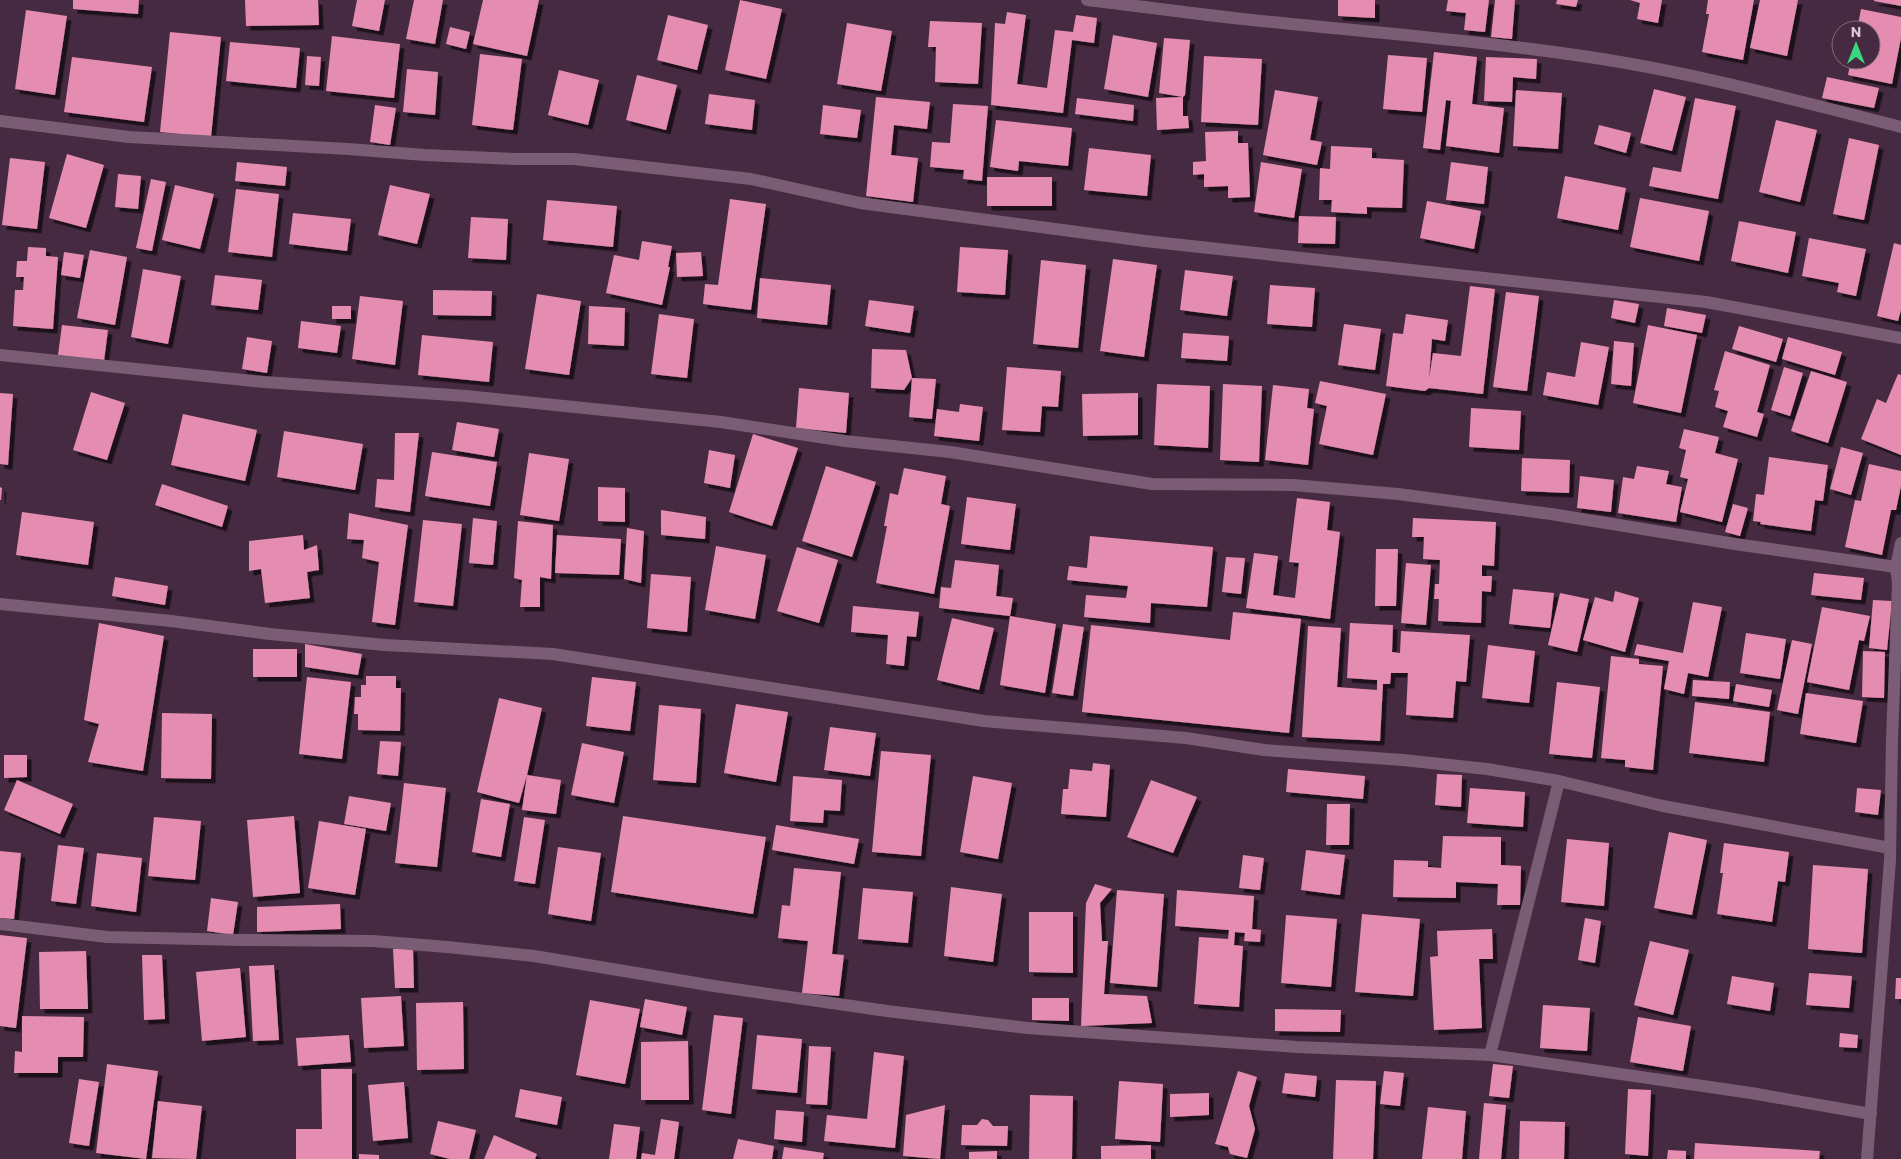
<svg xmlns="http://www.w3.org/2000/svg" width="1901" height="1159" viewBox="0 0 1901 1159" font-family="Commissioner,sans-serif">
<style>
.building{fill:#e58cb1;filter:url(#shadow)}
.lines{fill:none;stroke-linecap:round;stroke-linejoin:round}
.minor{stroke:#7a5d74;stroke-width:12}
</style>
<defs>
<filter id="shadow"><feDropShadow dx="4.5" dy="4.5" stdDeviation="0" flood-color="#0009"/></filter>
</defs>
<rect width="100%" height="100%" fill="#462a41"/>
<path class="building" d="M73 0H139L138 14 73 9Z
M245 0H318L319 25 246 26Z
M357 0H385L379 31 352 26Z
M414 0H443L435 44 406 39Z
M483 0H539L527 56 473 44Z
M740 0 782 9 766 79 725 70Z
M1338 0H1375V18L1338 16Z
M1448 0H1489L1485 32 1464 30 1466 13 1446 11Z
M1495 0H1515L1512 39 1491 37Z
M1557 0H1578L1576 7 1556 4Z
M1630 0H1662L1658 23 1637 19 1640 3Z
M1708 0H1754L1743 60 1702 52 1709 14H1706Z
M1760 0H1798L1787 56 1750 48Z
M1874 0H1901V6L1874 1Z
M1861 9 1901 17V38L1892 84 1848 75 1851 60H1871V30H1857Z
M26 10 67 16 55 95 15 89Z
M1007 12 1026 15 1017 84 1047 88 1055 30 1073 32 1076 15 1097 18 1094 43 1072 40 1063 113 991 105 995 23 1005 24Z
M668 15 708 25 697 70 657 60Z
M930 21 982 23 978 84 935 82 936 47H928Z
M847 23 892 31 881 91 837 84Z
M450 27 470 32 466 49 446 44Z
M170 32 221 37 211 137 160 132Z
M1113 35 1157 43 1148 97 1104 89Z
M332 36 400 44 394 98 326 91Z
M1164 38 1190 40 1185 95 1183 97V116H1188L1189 128 1157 130 1156 98 1183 97 1159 93Z
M230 42 300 48 296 88 226 81Z
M1434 52 1477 57 1472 104 1504 108 1499 153 1446 146 1451 101 1446 100 1440 150 1423 148Z
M480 54 522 59 513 130 472 125Z
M1388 55 1427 58 1422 112 1383 109Z
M307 56 321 57 319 86 305 85Z
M1204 56 1262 59 1258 125 1201 122Z
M72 57 152 67 144 122 64 112Z
M1486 57 1537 59 1536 79 1513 77 1512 102 1484 101Z
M407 69 438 72 435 115 403 112Z
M559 70 599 80 588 125 548 115Z
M637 75 677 85 666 130 626 120Z
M1827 77 1879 88 1874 108 1822 98Z
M1654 89 1686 97 1672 151 1640 143Z
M1275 90 1318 97 1310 140 1322 142 1317 165 1263 155Z
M1516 90 1562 93 1558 149 1513 146Z
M709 94 755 100 752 130 705 124Z
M876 97 930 102 927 129 894 125 891 155 918 158 913 202 866 196Z
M1077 98 1134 105 1133 121 1075 114Z
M1695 98 1736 106 1718 199 1649 186 1653 167 1681 172Z
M953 104 988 106 982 181 963 179 964 170 930 167 932 142 950 143Z
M375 105 396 108 390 145 370 142Z
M823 105 861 110 857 138 820 134Z
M996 120 1072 128 1068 166 1019 161 1018 171 990 167Z
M1776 120 1817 130 1800 202 1759 192Z
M1599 125 1631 133 1626 153 1594 144Z
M1238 131V143H1248L1250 197 1228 198V186L1204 187V174L1193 175V162L1206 161 1205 132Z
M1849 138 1879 145 1864 220 1833 214Z
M1331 146 1372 148V158L1404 160 1402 208 1367 207V214L1331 212 1332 200H1319L1320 168 1330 169Z
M1089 148 1151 155 1147 196 1084 190Z
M67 154 104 165 86 228 49 218Z
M10 158 45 162 37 229 2 225Z
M237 162 287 167 285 186 235 181Z
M1261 162 1302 169 1294 218 1254 212Z
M1451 162 1488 167 1484 204 1446 200Z
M118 174 141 176 138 209 115 207Z
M1565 176 1626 188 1618 230 1557 218Z
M987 177H1052V206H987Z
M151 179 166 182 152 251 136 248Z
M175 185 214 194 200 249 162 240Z
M390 185 430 194 417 244 378 235Z
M236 189 279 194 272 257 228 252Z
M1640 198 1709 211 1699 261 1630 247Z
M730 199 766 204 751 310 703 304 705 284 718 285Z
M547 200 617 206 613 247 543 240Z
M1427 201 1481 211 1474 249 1420 238Z
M293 213 351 219 347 251 289 244Z
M1299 216 1336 217 1335 244 1298 243Z
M471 217 508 219 506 260 468 258Z
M1739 221 1796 232 1788 273 1731 261Z
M1809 238 1866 249 1856 296 1837 292 1839 283 1802 276Z
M642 241 672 246 668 267H670L662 305 606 293 614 255 639 260Z
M1894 243 1901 245V310L1898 321 1877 316Z
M28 247 46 248V256L58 257 53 329 13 326 15 290H23L24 277H16L17 261H27Z
M960 247 1008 250 1005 295 957 292Z
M90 250 127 257 115 325 77 318Z
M64 252 84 255 80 278 61 275Z
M701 252 703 276 677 277 676 253Z
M1113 259 1157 265 1144 357 1100 351Z
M1041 260 1086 265 1078 348 1033 344Z
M143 269 181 276 168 344 131 337Z
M1185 270 1233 276 1227 316 1180 310Z
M215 275 262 280 258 310 211 305Z
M760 278 831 285 827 325 757 318Z
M1270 285 1315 288 1312 327 1267 324Z
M1470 286 1495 289 1483 394 1429 388 1425 391 1386 386 1393 333 1403 334 1406 314 1448 320 1445 341 1432 339 1429 379 1433 353 1461 356Z
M433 290 492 291 491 316 433 315Z
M1506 292 1539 296 1527 391 1493 387Z
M537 294 581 301 569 375 525 369Z
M360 296 403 301 395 365 352 359Z
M869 300 914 306 910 333 865 326Z
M1614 300 1639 304 1635 323 1611 318Z
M332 306H351V319H332Z
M589 306 625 308 624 346 588 344Z
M1667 308 1706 315 1702 333 1664 326Z
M659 314 694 319 687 378 651 374Z
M301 321 341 326 337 353 298 348Z
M1344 324 1381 329 1375 370 1338 365Z
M62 325 108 330 104 361 58 355Z
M1648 325 1697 335 1681 413 1633 403Z
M1739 326 1783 339 1776 362 1732 349Z
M1183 333 1229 336 1227 361 1181 358Z
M422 335 493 342 489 382 418 375Z
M247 337 272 341 267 373 242 369Z
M1788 337 1842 352 1835 375 1782 359Z
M1614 341 1634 343 1631 386 1611 384Z
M1581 342 1609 347 1598 405 1543 395 1547 372 1575 377Z
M872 349 906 350 912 378 936 379 932 419 909 417 912 378 904 390 871 388Z
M1725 351 1770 365 1757 412 1764 414 1757 437 1723 427 1728 411 1715 407 1719 391 1714 390Z
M1007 367 1061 371 1058 407 1042 406 1040 432 1002 430Z
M1784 367 1803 373 1790 416 1771 410Z
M1811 371 1847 382 1828 443 1791 431Z
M1898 374 1901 375V455L1861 439 1877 399 1886 403Z
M1320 381 1386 394 1373 455 1319 444 1327 406 1315 403Z
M1157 384 1210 386 1208 448 1154 445Z
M1223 384 1262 386 1259 462 1220 460Z
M1273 385 1309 389 1307 408 1314 409 1308 465 1265 460Z
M799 388 849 393 846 433 796 428Z
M91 392 125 403 107 460 73 450Z
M0 393 13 394 8 465 0 464Z
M1138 393V435L1083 436 1082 394Z
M960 404 983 407 979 441 934 436 937 409 959 412Z
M1471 408 1521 411 1519 450 1469 447Z
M183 414 257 430 245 481 171 465Z
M457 422 499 429 494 457 452 450Z
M1684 429 1719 437 1715 453 1738 459 1722 522 1680 512 1688 479 1680 477 1686 450 1679 448Z
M284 431 363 444 355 490 277 477Z
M395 433H419L410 512 375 507 377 479 394 480Z
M753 434 798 448 772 526 729 512Z
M1841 447 1863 453 1851 495 1830 489Z
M709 450 735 455 730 488 704 483Z
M432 452 497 462 490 506 425 496Z
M529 453 569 459 559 521 520 515Z
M1769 457 1828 465 1823 501 1815 500 1811 531 1760 524 1761 522 1753 521 1756 494 1764 495Z
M1522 458 1570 460 1569 493 1521 491Z
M1869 464 1901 471V486L1896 510H1891L1882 555 1845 547 1855 500 1861 501Z
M826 466 876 482 852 557 802 541Z
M1637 466 1669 471 1666 484 1682 487 1676 522 1618 513 1623 477 1634 479Z
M904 468 946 476 941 504 950 506 934 594 876 583 887 526H884L890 493 898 495Z
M1580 476 1614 480 1611 512 1577 508Z
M162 484 228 506 222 527 155 505Z
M0 487 2 488 1 500H0Z
M598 487 625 488V522L598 521Z
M967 497 1016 504 1010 550 961 544Z
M1297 498 1330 502 1327 530 1340 532 1330 619 1246 608 1254 553 1278 556 1273 595 1295 598 1299 563 1289 562Z
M1733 504 1748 508 1740 536 1725 532Z
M661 510 706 517 705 539 661 535Z
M22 512 94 522 88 565 16 555Z
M349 513 408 525 395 625 372 622 379 562 362 558 364 540 347 539Z
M473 518 497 521 493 565 469 563Z
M1413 518 1496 522 1494 566 1482 565V576H1492L1491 592 1482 591 1481 623 1438 621 1439 599H1434L1435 584H1439L1440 560 1423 559 1424 537H1412Z
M423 520 462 524 453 606 414 602Z
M518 521 553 525 551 579 540 577V607H520L522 580 514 578Z
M627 528 644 531 641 583 624 579Z
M303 535 304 550 317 545 319 570 307 572 310 598 265 603 261 569 249 571V541Z
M557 535 621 539 619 575 555 573Z
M1090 536 1213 547 1207 607 1151 603 1150 623 1084 617 1086 595 1126 598 1128 586 1067 580 1069 566 1087 568Z
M716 546 766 555 755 619 705 610Z
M797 547 838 560 819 623 777 611Z
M1376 549H1398L1396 606H1375Z
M1226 557 1245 558 1241 594 1222 592Z
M955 560 999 565 996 596 1013 598 1010 616 939 608 941 587 951 588Z
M1406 563 1431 565 1426 625 1401 623Z
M1814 573 1864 578 1861 600 1811 595Z
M651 574 691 577 687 632 647 628Z
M115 577 168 586 165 605 112 596Z
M1513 589 1554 593 1550 628 1509 624Z
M1615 591 1639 598 1625 652 1583 640 1595 597 1613 602Z
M1560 593 1589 599 1577 652 1548 645Z
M1873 600 1892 601 1887 650 1869 648Z
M1693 602 1722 607 1708 677 1688 673 1684 694 1664 689 1669 661 1634 655 1637 644 1683 653Z
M853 606 919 612 916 637 907 636 904 666 886 664 888 635 851 632Z
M1822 607 1870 616 1864 641 1859 640 1849 690 1807 682Z
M1233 612 1301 619 1289 733 1082 712 1091 625 1230 640Z
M1010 616 1056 624 1045 693 1000 685Z
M952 618 994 628 979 690 937 680Z
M99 623 164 636 143 771 88 762 99 724 84 720Z
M1350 623 1393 625 1392 652 1400 653 1401 631 1470 635 1466 682 1456 681 1453 718 1406 715 1408 673H1391L1390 684H1383L1380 741 1302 737 1308 626 1341 628 1337 687 1377 690V680L1347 678Z
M1063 624 1084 627 1073 696 1052 693Z
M1746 633 1786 639 1780 679 1740 673Z
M1792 640 1812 644 1798 714 1777 710Z
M305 644 362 654 358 675 305 667Z
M1488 645 1535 651 1529 703 1482 698Z
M253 649H297V677H253Z
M1863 651 1885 652 1884 698 1862 697Z
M1611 656 1639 659V664L1663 666 1653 770 1625 767V760L1601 758Z
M366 676H396V688H401L400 731 358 730V714H354L355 697H361V685H366Z
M307 677 351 682 342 759 299 754Z
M592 677 636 682 630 731 586 726Z
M1693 680 1730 682 1729 699 1692 696Z
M1557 682 1600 687 1592 758 1549 754Z
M1736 684 1772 690 1769 707 1733 701Z
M1806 693 1863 701 1856 743 1800 734Z
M499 698 542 708 527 775 519 803 477 792Z
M1695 702 1770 712 1764 762 1689 753Z
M736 704 788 712 776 782 724 773Z
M659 705 701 709 696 783 653 780Z
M162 713 212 714 211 779 161 778Z
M830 727 876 733 870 776 824 770Z
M380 741 401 742 398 776 377 774Z
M582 743 624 752 614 803 571 795Z
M881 751 931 755 921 856 872 852Z
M4 755H27V777L4 778Z
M1093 763 1110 765 1106 817 1061 814 1063 789H1068L1070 769 1092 771Z
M1288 769 1365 776 1363 799 1286 792Z
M1437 774 1462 775 1461 807 1435 805Z
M527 775 561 780 556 814 522 810Z
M793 776 842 780 840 811 824 810 823 823 790 821Z
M973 776 1012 783 998 859 960 852Z
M17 780 73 804 60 834 4 810Z
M1151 780 1197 797 1173 853 1127 837Z
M404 783 446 788 437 867 395 863Z
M1470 788 1525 792 1523 827 1467 823Z
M1857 788 1881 790 1878 815 1855 812Z
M349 796 391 803 386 831 344 824Z
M481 799 510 804 501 857 472 852Z
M1327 804H1350L1349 845H1326Z
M294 816 300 893 253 897 247 820Z
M623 816 766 837 753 914 611 892Z
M154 817 201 821 195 880 148 876Z
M524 817 545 820 535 884 514 881Z
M319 821 366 829 355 895 308 888Z
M776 825 859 839 854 864 772 850Z
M1669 832 1707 840 1692 915 1654 908Z
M1443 836 1501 837V865L1521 866 1520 905H1497L1498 884 1456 882V898L1393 897 1394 860 1428 861V867L1441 868Z
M1567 839 1609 843 1604 906 1561 902Z
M1724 843 1789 852 1785 882 1778 881 1772 922 1717 914 1723 873H1720Z
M58 845 84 848 76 904 51 901Z
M558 847 601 853 591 921 548 914Z
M1306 850 1345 855 1340 895 1301 890Z
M0 851 21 853 14 919 0 918Z
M97 853 142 858 136 912 91 906Z
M1243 855 1264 858 1260 890 1239 888Z
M1813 865 1868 869 1862 953 1808 949Z
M794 868 841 872 832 954 844 955 839 996 802 993 808 941 778 938 782 905 790 906Z
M1095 884 1112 889 1100 903 1102 941H1108L1104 994 1147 996 1152 1023 1081 1026 1086 903Z
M951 887 1002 894 993 962 944 956Z
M863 888 913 892 908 943 858 939Z
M1117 890 1164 894 1157 987 1110 983Z
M1177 890 1254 896 1252 929 1261 930 1260 942 1244 941 1245 933 1235 932 1234 945 1243 946 1239 1007 1194 1004 1199 937 1228 939 1229 930 1175 926Z
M211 898 238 902 233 935 207 931Z
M340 904 341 929 257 932V907Z
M1029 912H1073V973L1029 972Z
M1362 914 1420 919 1413 996 1355 992Z
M1286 915 1337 919 1331 987 1281 983Z
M1585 918 1601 921 1595 963 1578 960Z
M1492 929 1493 959H1479L1482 1028 1434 1030 1430 957 1438 956 1437 931Z
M0 935 27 938 16 1028 0 1026Z
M1650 941 1689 950 1673 1015 1634 1005Z
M413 948 414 988H395L393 949Z
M86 951 88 1009H40L39 952Z
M142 955H162L165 1019 144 1020Z
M274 965 279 1040 253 1041 249 966Z
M240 968 246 1037 202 1041 196 972Z
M1809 973 1852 976 1849 1008 1806 1005Z
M1732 976 1774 983 1770 1011 1727 1004Z
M1896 978H1901V999H1895Z
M401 996 404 1046 364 1048 361 998Z
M1032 998H1069V1021L1032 1020Z
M645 999 687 1007 682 1035 640 1027Z
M590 1000 640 1009 625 1084 576 1075Z
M463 1002 464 1069 417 1070 416 1003Z
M1543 1005 1590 1008 1587 1051 1540 1048Z
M1275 1009 1341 1010 1340 1032 1275 1031Z
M714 1015 743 1018 731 1114 702 1110Z
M22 1016 84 1017 83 1057H58V1073H14L15 1051 22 1052Z
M1638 1017 1691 1026 1683 1071 1630 1062Z
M1840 1033 1858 1035 1857 1048 1839 1047Z
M349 1035 351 1062 298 1066 296 1038Z
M757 1035 802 1039 797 1093 752 1089Z
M688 1041 689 1100H641V1042Z
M809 1046 831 1047 827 1105 806 1104Z
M874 1052 904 1056 895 1148 824 1141 827 1115 867 1119Z
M107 1064 158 1071 146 1159 96 1153Z
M1493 1064 1513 1066 1509 1098 1489 1096Z
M321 1069H352V1159H296V1129H322Z
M1238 1071 1257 1077 1249 1106 1255 1129 1247 1158 1230 1154 1228 1147 1215 1144Z
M1384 1071 1404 1073 1400 1106 1380 1104Z
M1285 1073 1317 1076 1315 1097 1282 1093Z
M79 1079 99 1082 89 1146 69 1143Z
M1336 1080 1376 1081 1373 1159H1333Z
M1119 1081 1163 1084 1160 1142 1115 1139Z
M404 1082 408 1138 373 1141 368 1085Z
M520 1089 562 1097 557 1125 515 1117Z
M1628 1089 1651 1090 1648 1156 1625 1154Z
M1209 1093V1115L1170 1117V1094Z
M1030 1095 1073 1096 1072 1159H1029Z
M158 1101 202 1106 196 1159 152 1158Z
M1484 1103 1506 1105 1501 1159H1479Z
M945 1105 940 1159 903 1156 906 1115Z
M1428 1107 1466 1111 1462 1159H1422Z
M776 1110 804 1112 802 1142 774 1139Z
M661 1119 679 1122 674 1159H641L642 1153 655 1155Z
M982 1119 988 1120 993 1126H1008L1007 1146 961 1145 962 1125H977Z
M438 1121 476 1130 469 1159H450L430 1154Z
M1520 1121 1565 1122 1564 1159H1519Z
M614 1124 640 1127 636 1159H609Z
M494 1135 537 1154 535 1159H484Z
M738 1139 774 1146 772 1159H733Z
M1695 1143 1820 1151 1819 1159H1694Z
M1151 1145V1159H1101V1146Z
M784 1147 824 1153 823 1159H782Z
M1668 1150 1686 1151V1159H1667Z
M997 1151V1159H969V1152Z
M359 1154 379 1155V1159H359Z"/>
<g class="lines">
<path class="minor" d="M1087 0C1148 7 1210 16 1272 22 1382 33 1492 42 1602 59 1703 75 1802 102 1901 127
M0 121 129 137 348 149 425 155 515 159H574L751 179 860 203 1145 241 1706 302 1901 338
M0 355 264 382 466 396 721 422 845 441 950 452 1152 484 1293 485 1398 494 1551 514 1735 544 1896 567
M0 604 171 621 270 634 385 645 553 654 984 721 1186 738 1264 750 1403 760 1487 769 1559 781 1663 806 1890 848
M0 924 107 937 243 940 373 941 447 947 534 956 714 986 887 1011 1027 1028 1297 1047 1490 1055 1751 1093 1871 1114
M1490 1055 1559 781
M1867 1159 1890 860 1892 740 1898 583 1896 567 1901 543"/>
</g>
<g transform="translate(1856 45)"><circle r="24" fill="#462a41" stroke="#836b7e"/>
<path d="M0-4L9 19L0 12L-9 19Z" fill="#39d87f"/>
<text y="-8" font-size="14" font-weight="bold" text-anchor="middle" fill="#deccda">N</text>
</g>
</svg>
